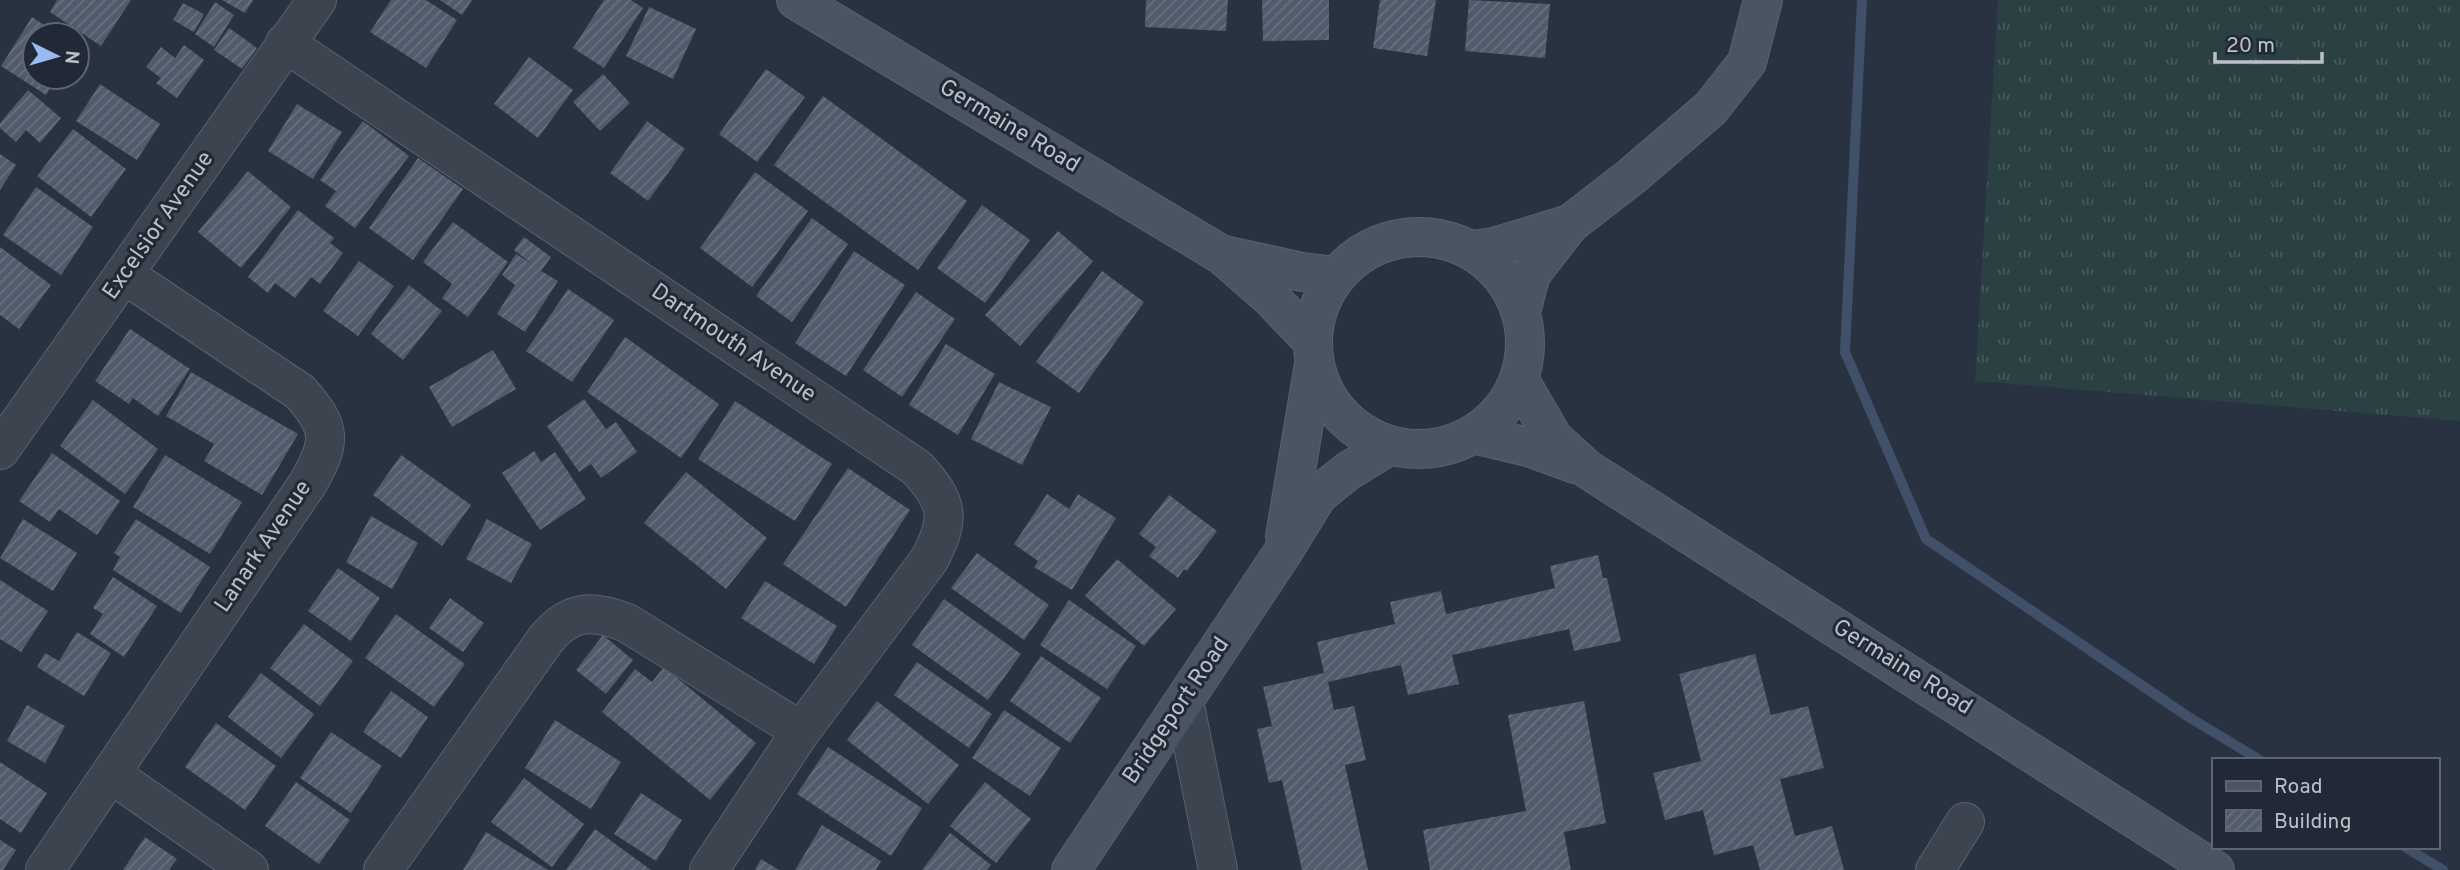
<svg xmlns="http://www.w3.org/2000/svg" width="2460" height="870" viewBox="0 0 2460 870" font-family="Overpass,sans-serif">
<style>
.grass{fill:url(#grass-tufts)}
.lines{fill:none;stroke-linecap:round;stroke-linejoin:round}
.stream{stroke:#405068;stroke-width:10}
.building{fill:url(#building-hatch)}
.street-casing{stroke:#5a626e;stroke-width:40}
.secondary-casing{stroke:#5a626e;stroke-width:40}
.street{stroke:#3c4450;stroke-width:38}
.secondary{stroke:#4b5463;stroke-width:38}
.labels{text-anchor:middle;dominant-baseline:central;stroke-width:6;stroke-linejoin:round;paint-order:stroke}
.street-label{font-size:23px;fill:#b9c0ca;stroke:#212936}
</style>
<defs>
<pattern id="grass-tufts" width="24" height="20" patternUnits="userSpaceOnUse" patternTransform="scale(1.75)"><rect width="24" height="20" fill="#2b4042"/><path d="M3 7l-1-3M5 7V3M7 7l1-3M15 17l-1-3M17 17v-4M19 17l1-3" fill="none" stroke="#485a5c"/></pattern>
<pattern id="building-hatch" width="6" height="6" patternUnits="userSpaceOnUse" patternTransform="scale(1.75)"><rect width="6" height="6" fill="#525b6b"/><path d="M-1 1l2-2M0 6l6-6M5 7l2-2" fill="none" stroke="#69717f"/></pattern>
</defs>
<rect width="100%" height="100%" fill="#283240"/>
<path class="grass" d="M1998 0H2460V421L1975 381Z"/>
<g class="lines">
<path class="stream" d="M1862 0 1845 352 1926 539 2187 716 2260 760
M2405 847 2443 870"/>
</g>
<path class="building" d="M57 0H131L101 46 50 12Z
M222 0H253L245 13Z
M391 0H426L457 20 426 68 370 32Z
M440 0H472L462 15Z
M604 0H631L643 8 604 68 573 48Z
M1146 0H1228L1226 31 1145 27Z
M1262 0H1329V40L1263 41Z
M1380 0H1436L1427 56 1373 48Z
M1469 0 1550 4 1545 58 1465 51Z
M215 2 234 15 214 47 195 34Z
M183 3 204 14 194 32 173 20Z
M649 7 696 29 673 79 626 56Z
M32 17 59 35H35V77H57L46 95 1 66Z
M229 28 257 48 242 69 214 50Z
M184 45 204 60 177 98 156 83 161 78 146 67 161 47 175 58Z
M529 57 573 90 538 138 494 104Z
M766 69 805 97 757 162 719 134Z
M603 74 630 103 600 131 573 102Z
M100 84 160 124 137 160 76 121Z
M28 90 61 118 40 143 26 130 16 142 0 128V123Z
M823 96 967 201 918 270 774 165Z
M297 104 342 132 313 179 268 151Z
M363 121 409 156 355 228 325 206 336 191 320 180Z
M647 121 685 149 648 201 610 173Z
M73 129 126 169 91 217 37 176Z
M0 154 16 165 0 190Z
M418 158 463 189 413 260 369 228Z
M248 171 291 207 241 268 198 232Z
M755 172 808 211 752 287 700 248Z
M36 187 93 227 61 275 3 235Z
M982 205 1030 240 985 303 937 268Z
M298 210 334 238 330 243 343 253 320 284 311 277 295 298 275 283 268 293 248 277Z
M812 218 848 244 792 322 756 296Z
M453 222 508 262 468 317 442 298 452 284 423 262Z
M1058 231 1093 261 1020 346 985 315Z
M524 237 551 257 541 271 558 281 525 332 497 314 515 285 502 275 516 254 532 264 514 250Z
M0 247 51 285 19 329 0 315Z
M854 251 905 285 846 376 795 343Z
M359 261 394 286 358 336 323 311Z
M1102 271 1144 302 1079 393 1036 362Z
M409 285 442 311 403 360 371 334Z
M568 289 614 320 572 382 526 351Z
M916 292 955 319 902 397 863 370Z
M130 329 190 369 158 416 133 398 129 404 95 381Z
M625 337 719 404 681 458 587 392Z
M946 344 995 374 958 435 909 405Z
M493 350 516 389 452 427 429 387Z
M191 372 298 434 262 495 204 461 214 444 166 416Z
M999 382 1051 407 1022 465 971 439Z
M584 399 606 429 616 422 637 452 601 478 591 464 579 472 547 426Z
M93 400 158 449 125 494 60 446Z
M735 401 832 464 795 521 698 459Z
M534 451 541 462 555 452 586 499 540 530 502 473Z
M52 453 120 501 97 535 59 509 50 522 19 501Z
M165 455 242 502 210 554 133 507Z
M401 455 471 505 442 546 373 495Z
M848 468 910 510 846 607 783 564Z
M686 472 767 538 726 589 644 523Z
M1047 494 1069 509 1078 494 1116 518 1072 590 1034 567 1038 561 1014 544Z
M1169 495 1217 531 1187 571 1184 569 1178 578 1149 556 1156 547 1139 534Z
M371 516 418 543 392 589 346 562Z
M23 519 77 553 53 591 0 558Z
M136 519 210 567 181 613 113 570 120 557 114 553Z
M487 519 532 544 511 583 466 559Z
M977 553 1049 605 1024 640 951 588Z
M1598 555 1603 578H1607L1621 641 1574 651 1569 629 1452 655 1459 684 1408 695 1401 665 1328 682 1334 710 1354 706 1366 760 1345 765 1368 870H1302L1282 780 1269 783 1257 729 1272 726 1263 687 1324 673 1317 642 1395 624 1390 602 1441 591 1446 614 1555 588 1550 566Z
M1117 559 1176 609 1144 646 1085 596Z
M338 568 380 598 351 641 308 611Z
M113 577 157 606 124 657 90 634 103 614 93 608Z
M0 580 48 611 21 652 0 639Z
M765 581 837 626 814 664 741 618Z
M450 598 484 623 463 652 429 628Z
M944 599 1021 654 988 700 912 645Z
M1069 600 1136 646 1107 689 1040 645Z
M396 614 465 664 434 707 365 658Z
M304 624 353 661 320 706 270 668Z
M77 632 111 653 84 696 37 667 45 653 59 661Z
M603 635 633 660 606 694 576 670Z
M1755 654 1771 715 1808 706 1824 768 1780 779 1795 836 1832 826 1844 870H1760L1753 845 1714 855 1703 810 1665 820 1653 773 1701 761 1679 674Z
M1041 656 1101 698 1070 743 1010 701Z
M917 662 992 714 969 748 894 695Z
M664 667 756 743 710 800 602 712 635 669 652 682Z
M261 673 314 714 281 758 228 717Z
M391 691 428 717 401 758 363 732Z
M877 701 959 765 928 804 847 740Z
M1584 701 1606 823 1564 832 1571 870H1430L1423 830 1526 811 1508 715Z
M27 705 65 726 45 763 7 741Z
M1004 710 1061 748 1030 796 972 758Z
M555 720 621 762 591 809 525 768Z
M216 723 276 766 245 810 185 767Z
M331 732 382 766 351 813 300 778Z
M828 747 922 808 891 856 797 794Z
M0 762 47 793 21 833 0 819Z
M524 778 584 824 552 867 491 822Z
M296 782 350 820 319 864 265 826Z
M985 782 1031 819 996 863 950 826Z
M641 793 682 820 656 861 614 834Z
M822 825 881 861 876 870H795Z
M595 829 651 870H566Z
M486 832 548 870H463Z
M950 833 991 865 987 870H922Z
M145 837 177 859 169 870H123Z
M0 840 16 850 3 870H0Z
M761 859 779 870H755Z"/>
<g class="lines">
<g class="street-casing">
<path id="street" d="M285 43 917 468C949 503 951 518 929 560L801 731 709 870
M0 450 317 0
M1184 701 1218 870
M111 774 249 870
M45 870 308 483C332 441 332 428 300 392L125 275
M383 870 546 639C570 610 592 609 627 623L801 731
M1935 870 1965 822"/>
</g>
<g class="secondary-casing">
<path id="secondary" d="M796 0 1222 255 1271 298 1313 342
M1313 343a106 106 0 1 1 212 0a106 106 0 1 1-212 0Z
M1472 250 1494 247 1570 224
M1224 255 1302 272 1336 276
M1521 312 1531 274 1570 224 1632 176 1711 108 1747 62 1763 0
M1519 379 1553 438 1587 469 2215 870
M1474 434 1528 447 1575 464
M1285 536 1314 364
M1071 870 1283 552 1318 495 1348 471 1389 446"/>
</g>
<use href="#street" class="street"/>
<use href="#secondary" class="secondary"/>
</g>
<g class="labels">
<g class="street-label">
<text transform="translate(1009 127) rotate(31)">Germaine Road</text>
<text transform="translate(159 226) rotate(-55)">Excelsior Avenue</text>
<text transform="translate(733 344) rotate(34)">Dartmouth Avenue</text>
<text transform="translate(264 547) rotate(-56)">Lanark Avenue</text>
<text transform="translate(1902 668) rotate(32)">Germaine Road</text>
<text transform="translate(1177 711) rotate(-56)">Bridgeport Road</text>
</g>
</g>
<rect x="2212" y="758" width="228" height="91" fill="#212936" stroke="#5e6571" stroke-width="2"/>
<rect x="2226" y="781" width="35" height="10" fill="#4b5463" stroke="#5e6571" stroke-width="2"/>
<text x="2274" y="793" font-size="21" fill="#b9c0ca">Road</text>
<rect x="2226" y="810" width="35" height="21" fill="url(#building-hatch)" stroke="#5e6571" stroke-width="2"/>
<text x="2274" y="828" font-size="21" fill="#b9c0ca">Building</text>
<g transform="translate(56 56) rotate(95)"><circle r="33" fill="#212936" stroke="#5e6571" stroke-width="2"/>
<path d="M0-5L12 26L0 18L-12 26Z" fill="#98b9f1"/>
<text y="-10" font-size="19" font-weight="bold" text-anchor="middle" fill="#b9c0ca">N</text>
</g>
<path d="M2215 52v10h107v-10" fill="none" stroke="#b9c0ca" stroke-width="3.5"/>
<text x="2226" y="52" font-size="21" fill="#b9c0ca" stroke="#212936" stroke-width="5" paint-order="stroke">20 m</text>
</svg>
